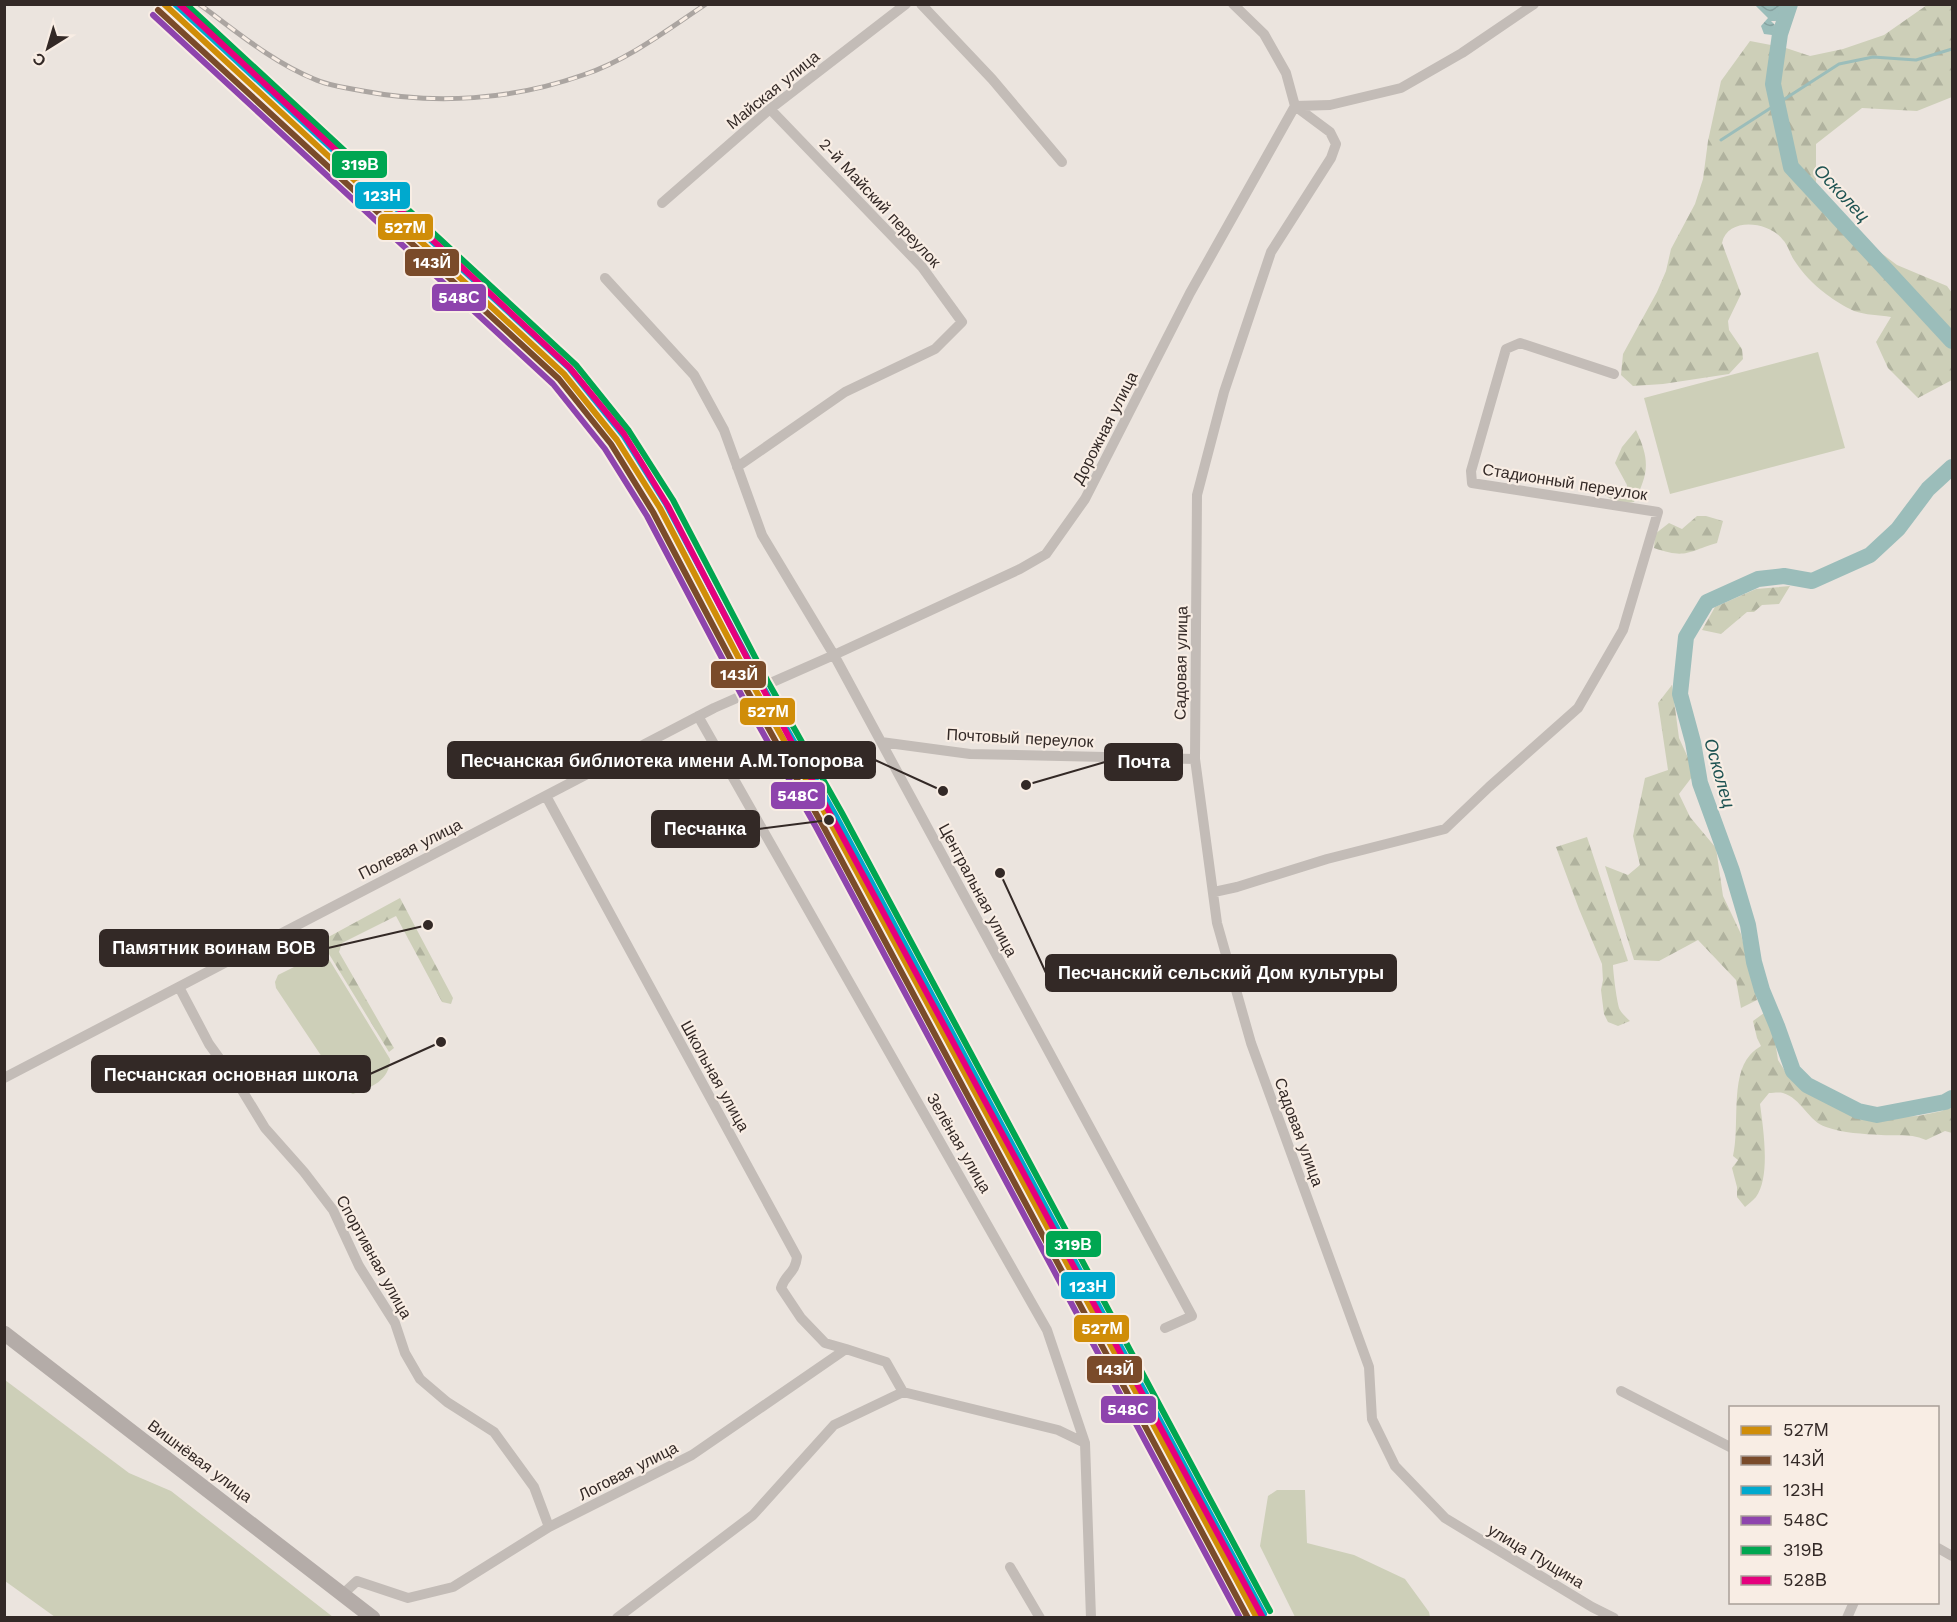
<svg xmlns="http://www.w3.org/2000/svg" width="1957" height="1622" viewBox="0 0 1957 1622" font-family="'Work Sans',sans-serif">
<style>
.green{fill:#cdcfb8}
.forest{fill:url(#forest-firs)}
.water{fill:url(#water-waves)}
.lines{fill:none;stroke-linecap:round;stroke-linejoin:round}
.stream{stroke:#9bbdba;stroke-width:3}
.river{stroke:#9bbdba;stroke-width:16}
.street{stroke:#c3bcb7;stroke-width:10}
.secondary{stroke:#b4aca8;stroke-width:15}
.rail-casing{stroke:#aba5a1;stroke-width:5}
.rail{stroke:#f8ede4;stroke-width:3;stroke-dasharray:9;stroke-linecap:butt}
.rail-1-casing{stroke:#f8ede4;stroke-width:10}
.rail-2-casing{stroke:#f8ede4;stroke-width:10}
.rail-3-casing{stroke:#f8ede4;stroke-width:10}
.rail-4-casing{stroke:#f8ede4;stroke-width:10}
.rail-5-casing{stroke:#f8ede4;stroke-width:10}
.rail-6-casing{stroke:#f8ede4;stroke-width:10}
.rail-1{stroke:#d08d08;stroke-width:6}
.rail-2{stroke:#7a4b2a;stroke-width:6}
.rail-3{stroke:#00a9ce;stroke-width:6}
.rail-4{stroke:#8e44ad;stroke-width:6}
.rail-5{stroke:#00a651;stroke-width:6}
.rail-6{stroke:#e5007d;stroke-width:6}
.labels{text-anchor:middle;dominant-baseline:central;stroke-width:4.5;stroke-linejoin:round;paint-order:stroke}
.street-label{font-size:16px;fill:#332926;stroke:#f8ede4}
.water-label{font-size:18px;font-style:italic;fill:#1e5352;stroke:#f8ede4}
.leader{fill:none;stroke:#332926;stroke-width:2}
.callout-dot{fill:#332926;stroke:#f8ede4;stroke-width:2}
.callout{fill:#332926;stroke:#332926;stroke-width:2}
.callout-label{font-size:18px;text-anchor:middle;font-weight:bold;fill:#fff}
.line-badge{stroke:#f8ede4;stroke-width:2}
.badge-label{font-size:16px;text-anchor:middle;font-weight:bold;fill:#fff}
</style>
<defs>
<pattern id="forest-firs" width="22" height="20" patternUnits="userSpaceOnUse" patternTransform="scale(1.5)"><rect width="22" height="20" fill="#cdcfb8"/><path d="M5 1l3.5 6h-7zM16 11l3.5 6h-7z" fill="#b0b29e"/></pattern>
<pattern id="water-waves" width="16" height="10" patternUnits="userSpaceOnUse" patternTransform="scale(1.5)"><rect width="16" height="10" fill="#9bbdba"/><path d="M0 5q4-4 8 0t8 0" fill="none" stroke="#86a2a0"/></pattern>
</defs>
<rect width="100%" height="100%" fill="#ebe4de"/>
<path class="green" d="M1818 352 1845 448 1670 494 1644 398Z
M320 954 327 956 390 1059C390 1080 371 1088 353 1094L344 1090 276 988 275 982 278 975Z
M5 1380 129 1473 171 1491 333 1617H55L5 1581Z
M1277 1490H1305L1307 1543 1354 1555 1405 1579 1429 1612 1430 1617H1295L1260 1546 1268 1496Z"/>
<path class="forest" d="M1927 5H1952V97L1917 111 1862 108 1816 144V185L1835 205 1848 228 1897 265 1947 286 1952 293V380L1918 398 1888 368 1876 342 1891 317C1879 315 1865 315 1854 311 1845 307 1834 300 1826 294 1813 284 1803 274 1794 260 1790 254 1788 245 1783 240 1770 222 1728 216 1722 243L1741 294 1728 321 1729 330 1742 349 1743 359 1729 374 1663 384 1633 386 1621 375 1623 354 1657 292 1666 271 1671 249 1695 204 1703 179 1708 141 1721 81 1750 41 1786 48 1810 56 1843 49 1884 35Z
M1636 430C1650 460 1649 473 1634 502L1620 504 1598 491 1626 499 1627 485 1615 463 1622 447Z
M1697 516H1706L1723 521 1717 543C1687 552 1686 559 1654 548L1655 534 1669 523 1682 529Z
M1790 586 1779 604 1762 605 1754 612H1747L1721 634 1702 630 1715 607 1756 589Z
M1672 685 1679 738 1695 773 1679 794 1690 817 1716 848 1723 896 1741 934 1757 1000 1741 1008 1736 980 1698 940 1659 961 1634 960 1605 866 1628 875 1640 865 1633 836 1645 778 1668 770 1658 703Z
M1587 837 1628 961 1613 965C1613 971 1617 1005 1620 1010 1622 1014 1627 1018 1630 1021L1618 1026 1608 1022 1604 1014 1601 990 1603 980 1602 964 1579 909 1556 847Z
M400 898 453 998 451 1004 442 1002 396 916 342 943 339 952 394 1048 389 1052 321 941Z
M1764 1013 1774 1034 1778 1060 1790 1079 1812 1095 1831 1105 1854 1115 1873 1118 1918 1116 1942 1111 1952 1105V1133L1945 1131 1926 1140C1911 1133 1897 1136 1881 1135 1863 1134 1843 1133 1826 1127 1809 1122 1801 1098 1783 1093 1779 1092 1773 1093 1769 1093L1760 1104C1763 1127 1771 1177 1756 1197 1753 1200 1749 1204 1745 1207L1737 1197V1187L1732 1168 1738 1160 1733 1156C1740 1127 1730 1077 1750 1055 1753 1051 1758 1048 1761 1046L1757 1038 1753 1021Z"/>
<path class="water" d="M1755 5H1793C1787 14 1784 22 1771 21L1775 25 1772 35 1764 34 1761 26 1768 18Z"/>
<g class="lines">
<path class="stream" d="M1721 140 1839 64 1873 57 1916 60 1952 49"/>
<path class="river" d="M1790 4 1780 34 1773 84 1791 167 1952 341
M1952 467 1928 489 1898 529 1870 555 1812 581 1784 576 1758 579 1707 602 1686 637 1680 694 1693 742 1700 783 1732 871 1748 925 1754 962 1762 990 1777 1026 1793 1071 1807 1085 1858 1111 1877 1115 1945 1102 1952 1098"/>
<path class="street" d="M921 4 992 79 1062 162
M1233 4 1264 34 1286 73 1295 106
M1295 106 1330 132 1336 144 1331 158 1271 252 1224 392 1197 495 1195 759 1217 923 1251 1043 1369 1367 1372 1419 1395 1466 1445 1518 1592 1607 1614 1618
M1295 106 1330 105 1401 88 1462 53 1534 4
M662 203 770 109 906 4
M605 278 694 375 724 430 762 535 834 655 1192 1316 1165 1328
M737 467 845 392 935 349 962 322 922 267 770 109
M698 716 1047 1330 1085 1443 1091 1618
M881 742 970 754 1195 759
M546 796 797 1257C795 1274 786 1273 781 1288L801 1318 825 1343 846 1349
M1214 892 1237 887 1327 859 1445 829 1489 787 1578 708 1623 630 1658 512 1472 483 1471 471 1506 349 1520 343 1614 374
M179 987 209 1044 240 1087 265 1128 304 1172 333 1210 359 1266 395 1323 405 1353 420 1379 447 1402 494 1432 534 1487 549 1527
M4 1078 714 708 834 655 1020 569 1046 554 1085 499 1190 293 1295 106
M1621 1391 1730 1447
M1938 1548 1952 1556
M1010 1567 1040 1618
M344 1593 357 1581 408 1598 453 1587 549 1527 692 1455 846 1349 886 1362 903 1392
M617 1618 753 1515 834 1425 903 1392 1058 1430 1085 1443
M1847 1618 1854 1602"/>
<path class="secondary" d="M4 1333 373 1618"/>
<g class="rail-casing">
<path id="rail" d="M199 4C236 31 272 62 314 79 329 86 347 88 363 91 436 105 512 100 583 75 628 60 667 30 706 4"/>
</g>
<use href="#rail" class="rail"/>
<g class="rail-1-casing">
<path id="rail-1" d="M164 4 564 374 617 440 660 508 755 689 829 820 1257 1618"/>
</g>
<g class="rail-2-casing">
<path id="rail-2" d="M158 10 559 379 611 444 653 512 748 692 822 824 1248 1618"/>
</g>
<g class="rail-3-casing">
<path id="rail-3" d="M175 4 569 368 623 435 666 504 762 685 836 816 1264 1614"/>
</g>
<g class="rail-4-casing">
<path id="rail-4" d="M153 15 553 384 605 449 647 516 742 696 816 827 1240 1618"/>
</g>
<g class="rail-5-casing">
<path id="rail-5" d="M186 4 576 365 629 431 673 500 768 682 842 813 1270 1611"/>
</g>
<g class="rail-6-casing">
<path id="rail-6" d="M179 4 570 368 624 434 668 506 762 687 1263 1618"/>
</g>
<use href="#rail-1" class="rail-1"/>
<use href="#rail-2" class="rail-2"/>
<use href="#rail-3" class="rail-3"/>
<use href="#rail-4" class="rail-4"/>
<use href="#rail-5" class="rail-5"/>
<use href="#rail-6" class="rail-6"/>
</g>
<g class="labels">
<g class="street-label">
<text transform="translate(773 90) rotate(-39)">Майская улица</text>
<text transform="translate(880 203) rotate(47)">2-й Майский переулок</text>
<text transform="translate(1105 428) rotate(-63)">Дорожная улица</text>
<text transform="translate(1565 482) rotate(9)">Стадионный переулок</text>
<text transform="translate(1181 663) rotate(-89)">Садовая улица</text>
<text transform="translate(1020 738) rotate(3)">Почтовый переулок</text>
<text transform="translate(410 849) rotate(-27)">Полевая улица</text>
<text transform="translate(978 890) rotate(62)">Центральная улица</text>
<text transform="translate(715 1076) rotate(61)">Школьная улица</text>
<text transform="translate(1299 1132) rotate(70)">Садовая улица</text>
<text transform="translate(959 1143) rotate(60)">Зелёная улица</text>
<text transform="translate(374 1257) rotate(61)">Спортивная улица</text>
<text transform="translate(200 1461) rotate(37)">Вишнёвая улица</text>
<text transform="translate(628 1471) rotate(-27)">Логовая улица</text>
<text transform="translate(1536 1556) rotate(31)">улица Пущина</text>
</g>
<g class="water-label">
<text transform="translate(1842 193) rotate(47)">Осколец</text>
<text transform="translate(1720 773) rotate(74)">Осколец</text>
</g>
</g>
<path class="leader" d="M943 791L875 760M1026 785L1105 762M829 820L759 829M428 925L328 948M1000 873L1046 973M441 1042L370 1074"/>
<g class="callout-dot">
<circle cx="943" cy="791" r="6"/>
<circle cx="1026" cy="785" r="6"/>
<circle cx="829" cy="820" r="6"/>
<circle cx="428" cy="925" r="6"/>
<circle cx="1000" cy="873" r="6"/>
<circle cx="441" cy="1042" r="6"/>
</g>
<g class="callout">
<rect x="448" y="742" width="427" height="36" rx="6"/>
<rect x="1105" y="744" width="77" height="36" rx="6"/>
<rect x="652" y="811" width="107" height="36" rx="6"/>
<rect x="100" y="930" width="228" height="36" rx="6"/>
<rect x="1046" y="955" width="350" height="36" rx="6"/>
<rect x="92" y="1056" width="278" height="36" rx="6"/>
</g>
<g class="callout-label">
<text x="662" y="767">Песчанская библиотека имени А.М.Топорова</text>
<text x="1144" y="768">Почта</text>
<text x="705" y="835">Песчанка</text>
<text x="214" y="954">Памятник воинам ВОВ</text>
<text x="1221" y="979">Песчанский сельский Дом культуры</text>
<text x="231" y="1081">Песчанская основная школа</text>
</g>
<g class="line-badge">
<rect x="331" y="150" width="57" height="29" rx="6" fill="#00a651"/>
<rect x="354" y="181" width="57" height="29" rx="6" fill="#00a9ce"/>
<rect x="377" y="213" width="57" height="28" rx="6" fill="#d08d08"/>
<rect x="404" y="248" width="56" height="29" rx="6" fill="#7a4b2a"/>
<rect x="431" y="283" width="56" height="29" rx="6" fill="#8e44ad"/>
<rect x="710" y="660" width="57" height="29" rx="6" fill="#7a4b2a"/>
<rect x="739" y="697" width="57" height="29" rx="6" fill="#d08d08"/>
<rect x="770" y="781" width="56" height="29" rx="6" fill="#8e44ad"/>
<rect x="1045" y="1230" width="57" height="28" rx="6" fill="#00a651"/>
<rect x="1060" y="1271" width="56" height="29" rx="6" fill="#00a9ce"/>
<rect x="1073" y="1314" width="57" height="29" rx="6" fill="#d08d08"/>
<rect x="1086" y="1355" width="57" height="29" rx="6" fill="#7a4b2a"/>
<rect x="1100" y="1395" width="57" height="29" rx="6" fill="#8e44ad"/>
</g>
<g class="badge-label">
<text x="360" y="170">319В</text>
<text x="382" y="201">123Н</text>
<text x="405" y="233">527М</text>
<text x="432" y="268">143Й</text>
<text x="459" y="303">548С</text>
<text x="739" y="680">143Й</text>
<text x="768" y="717">527М</text>
<text x="798" y="801">548С</text>
<text x="1073" y="1250">319В</text>
<text x="1088" y="1292">123Н</text>
<text x="1102" y="1334">527М</text>
<text x="1115" y="1375">143Й</text>
<text x="1128" y="1415">548С</text>
</g>
<rect width="1957" height="1622" fill="none" stroke="#332926" stroke-width="12"/>
<rect x="1729" y="1406" width="210" height="198" fill="#f8ede4" stroke="#a99f98" stroke-width="1.5"/>
<rect x="1741" y="1426" width="30" height="9" fill="#d08d08" stroke="#a99f98" stroke-width="1.5"/>
<text x="1783" y="1436" font-size="18" fill="#332926">527М</text>
<rect x="1741" y="1456" width="30" height="9" fill="#7a4b2a" stroke="#a99f98" stroke-width="1.5"/>
<text x="1783" y="1466" font-size="18" fill="#332926">143Й</text>
<rect x="1741" y="1486" width="30" height="9" fill="#00a9ce" stroke="#a99f98" stroke-width="1.5"/>
<text x="1783" y="1496" font-size="18" fill="#332926">123Н</text>
<rect x="1741" y="1516" width="30" height="9" fill="#8e44ad" stroke="#a99f98" stroke-width="1.5"/>
<text x="1783" y="1526" font-size="18" fill="#332926">548С</text>
<rect x="1741" y="1546" width="30" height="9" fill="#00a651" stroke="#a99f98" stroke-width="1.5"/>
<text x="1783" y="1556" font-size="18" fill="#332926">319В</text>
<rect x="1741" y="1576" width="30" height="9" fill="#e5007d" stroke="#a99f98" stroke-width="1.5"/>
<text x="1783" y="1586" font-size="18" fill="#332926">528В</text>
<g transform="translate(48 48) rotate(217)" stroke="#f8ede4" stroke-width="4.5" paint-order="stroke">
<path d="M0-4.5L10 22L0 15L-10 22Z" fill="#332926"/>
<text y="-9" font-size="16" font-weight="bold" text-anchor="middle" fill="#332926">С</text>
</g>
</svg>
